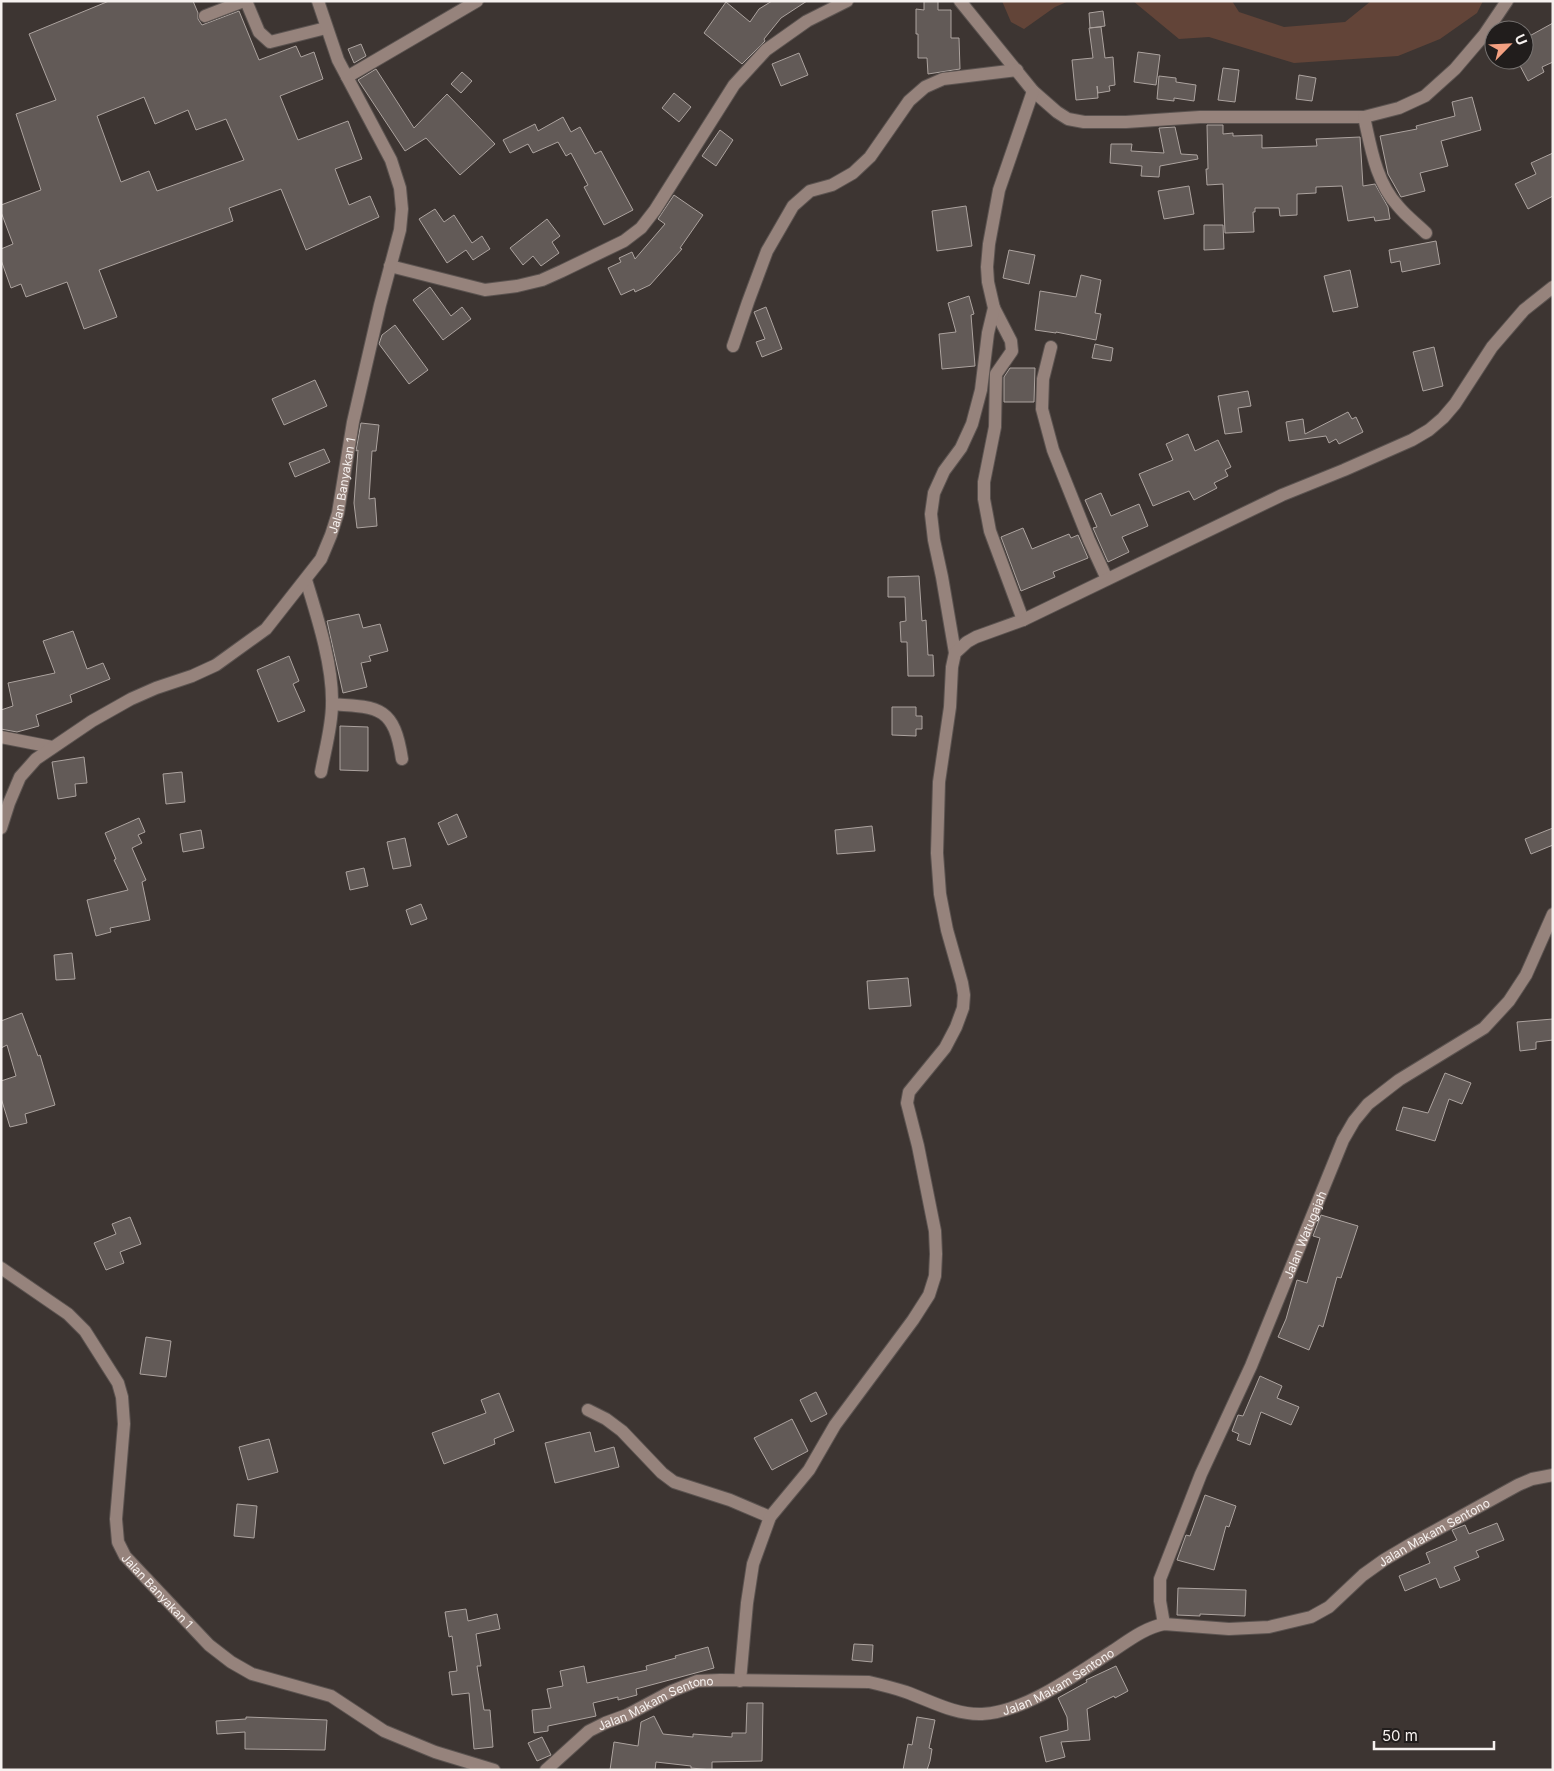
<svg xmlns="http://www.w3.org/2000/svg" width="1554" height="1771" viewBox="0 0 1554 1771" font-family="Inter,sans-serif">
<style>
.green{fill:#624438}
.building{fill:#625a57;stroke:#aca39f;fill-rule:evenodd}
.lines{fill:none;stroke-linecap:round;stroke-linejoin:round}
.minor-casing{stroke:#5b5350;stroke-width:14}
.minor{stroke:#96837c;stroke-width:12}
.labels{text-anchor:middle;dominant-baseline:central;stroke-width:4;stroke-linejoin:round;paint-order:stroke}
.street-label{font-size:12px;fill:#f6f1ef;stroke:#211d1c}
</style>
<rect width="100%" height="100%" fill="#3d3532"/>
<path class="green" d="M1002 1H1069L1055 7 1024 29 1011 22Z
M1133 1H1232L1239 12 1284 27 1345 22 1371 1H1483L1477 13 1440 39 1398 56 1294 63 1209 37 1179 39Z"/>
<path class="building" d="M109 1H193L198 13V19L202 25 239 11 259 60 296 46 301 57 314 52 323 79 280 96 298 140 348 121 362 159 335 169 349 205 370 196 379 217 306 250 281 189 229 208 233 221 99 270 117 317 84 329 67 282 26 297 21 284 11 288 1 260V249L13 244 1 212V205L41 190 16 114 56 100 29 34ZM144 97 155 124 188 110 196 130 226 119 244 160 157 191 149 171 121 182 97 116Z
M772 1H807L781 18 764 39 765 41 742 64 704 33 726 2 750 22 759 9Z
M924 1H938V10H951V38H959L960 69 928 74 927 58H918V34H916V9L924 10Z
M1103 11 1105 26 1090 28 1089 13Z
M1553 23V62L1542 67 1544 72 1528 81 1517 60H1524V39Z
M1101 27 1105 58 1113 57 1115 85 1109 86 1110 91 1098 93 1097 86 1098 98 1076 100 1072 60 1093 58 1089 28Z
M361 44 366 56 354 63 348 49Z
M1138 52 1160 55 1156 85 1134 82Z
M799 53 808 75 781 86 772 64Z
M1223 68 1239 70 1235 102 1218 100Z
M376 69 414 128 447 94 495 144 460 175 426 138 405 151 358 80Z
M462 72 472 81 461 93 451 84Z
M1299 75 1316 78 1312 101 1296 99Z
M1159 76 1176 78V82L1196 85 1194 101 1174 98V101L1157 99Z
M674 93 691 107 679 122 662 108Z
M1472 97 1481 130 1441 141 1448 166 1420 173 1425 191 1401 197 1388 174 1380 136 1417 129 1416 126 1455 116 1452 102Z
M563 117 571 132 580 127 595 154 601 151 633 210 604 225 584 187 588 185 571 153 566 156 558 142 533 153 528 144 510 153 503 140 535 124 538 131Z
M1207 125H1223V134L1233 133V136L1262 135V148L1317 146 1316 139 1360 137 1363 186 1375 184 1388 207 1390 219 1375 221 1374 217 1348 221 1342 186 1316 187V193L1297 194V215L1280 216 1279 208H1255V212H1253L1254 232 1225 233 1223 184 1207 185 1206 169H1208Z
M1175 127 1181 154 1197 155 1198 159 1160 166 1159 177 1141 176 1142 166 1110 163 1111 144H1132L1131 151 1164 153 1159 128Z
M720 130 733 140 716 166 702 156Z
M1553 153V196L1528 209 1515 184 1536 174 1531 163Z
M1189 186 1194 214 1164 219 1158 191Z
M674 195 703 215 680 248 682 249 650 285 635 292 634 289 621 295 608 268 621 262 619 258 632 252 635 259 665 224 658 219Z
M966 206 972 246 937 251 932 211Z
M435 209 444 222 454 215 472 243 482 236 490 249 473 260 466 250 447 263 419 219Z
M547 219 560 236 552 242 559 253 541 266 533 256 523 265 510 248Z
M1204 225H1223L1224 249 1204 250Z
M1436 241 1440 264 1402 272 1400 261 1391 263 1389 250Z
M1009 250 1035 255 1029 284 1003 278Z
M1350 270 1358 307 1333 312 1324 276Z
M1081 275 1101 280 1095 313 1101 314 1096 340 1056 332V333L1035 330 1040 291 1076 297Z
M430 287 451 316 462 307 471 319 443 340 413 300Z
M969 296 974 314 971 315 975 366 942 369 939 334 956 332 948 303Z
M766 307 782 349 762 357 756 342 765 339 754 312Z
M395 325 428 370 409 384 379 344 382 335Z
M1095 344 1113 348 1111 361 1092 358Z
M1434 347 1443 386 1423 391 1413 352Z
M1010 368H1035L1034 402H1004V377Z
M315 380 327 406 284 425 272 399Z
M1248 391 1251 406 1238 408 1242 432 1225 434 1218 396Z
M1348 412 1352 419 1356 417 1363 432 1339 444 1336 439 1329 443 1326 436 1289 441 1286 422 1303 419 1305 434Z
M361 423 379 425 376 451H372L369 499 375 498 377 526 357 528 354 503 358 450 356 451Z
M1188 434 1195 451 1218 440 1231 467 1225 470 1228 476 1214 483 1217 488 1194 500 1189 491 1153 506 1139 474 1173 460 1166 444Z
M324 449 330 462 295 477 289 463Z
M1101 493 1111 516 1139 504 1148 526 1122 537 1129 552 1108 562 1093 528 1097 527 1085 500Z
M1023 528 1032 549 1069 534 1071 538 1078 535 1088 558 1053 572 1055 577 1021 591 1001 537Z
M919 576 922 621 926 620 928 655H933L934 676H908L907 642H901L900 622 906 621 905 597H888V577Z
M359 614 363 628 380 624 388 651 369 656 371 661 361 663 367 687 343 693 327 621Z
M73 631 87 669 103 663 110 679 70 695 72 702 36 715 39 726 17 732 1 729V710L13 706 8 683 55 673 43 641Z
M289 656 299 681 293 684 305 711 278 722 257 670Z
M892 707H916V716H922V729H916V736L892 735Z
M340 726 368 727V771L340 770Z
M84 757 87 783 75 784 76 796 58 799 52 762Z
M182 772 185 802 166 804 163 774Z
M457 814 467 837 448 845 438 823Z
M139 818 145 832 138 835 142 843 132 848 146 880 142 882 150 920 110 928 111 932 96 936 87 900 128 890 114 860 116 859 105 833Z
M872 826 875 851 837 854 835 830Z
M1553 828V845L1531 854 1525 839Z
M201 830 204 848 183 852 180 834Z
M405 838 411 866 393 869 387 842Z
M364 868 368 886 350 890 346 872Z
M421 904 427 919 411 925 406 910Z
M72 953 75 979 56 980 54 955Z
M908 978 911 1006 869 1009 867 981Z
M22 1013 38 1056 40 1055 55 1105 25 1114 27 1123 10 1127 1 1098V1081L16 1076 7 1045 1 1048V1021Z
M1553 1019V1040L1536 1042V1049L1520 1051 1517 1022Z
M1445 1073 1471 1083 1462 1104 1449 1099 1435 1141 1396 1130 1403 1107 1428 1113Z
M1321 1215 1358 1226 1341 1278 1337 1277 1323 1327 1319 1325 1309 1350 1278 1337 1286 1319 1297 1280 1307 1283 1320 1238 1313 1236Z
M130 1217 141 1244 120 1252 124 1263 106 1270 94 1243 116 1234 112 1224Z
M146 1337 171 1341 166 1377 140 1374Z
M1260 1376 1282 1386 1277 1398 1299 1407 1291 1425 1261 1412 1250 1445 1237 1440 1239 1434 1232 1431 1238 1415 1243 1416Z
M816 1392 827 1414 811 1422 800 1400Z
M499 1393 514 1431 494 1439 495 1444 444 1464 432 1433 486 1413 481 1400Z
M792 1419 808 1451 772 1470 754 1438Z
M590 1432 595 1452 614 1447 619 1467 555 1483 545 1443Z
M269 1439 278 1472 248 1480 239 1447Z
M1205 1495 1236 1506 1229 1527 1226 1526 1214 1570 1177 1560 1186 1535 1190 1536Z
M237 1504 257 1506 254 1538 234 1536Z
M1497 1523 1504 1540 1476 1551 1479 1557 1454 1567 1460 1580 1440 1588 1436 1578 1405 1591 1399 1576 1430 1563 1426 1553 1457 1540 1452 1530 1465 1525 1469 1534Z
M1178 1588 1246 1590 1245 1616 1200 1614V1616L1177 1615Z
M466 1609 468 1621 497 1614 500 1629 476 1634 481 1666H477L484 1710H490L493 1747 474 1749 469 1693 452 1695 449 1672 457 1671 452 1636 449 1637 445 1612Z
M854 1644 873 1645 872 1662 852 1660Z
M708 1647 714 1668 636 1689 637 1695 618 1700V1697L593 1703 596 1716 548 1726V1731L534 1733 532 1710 551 1708 547 1689 563 1686 560 1671 584 1666 587 1683 647 1670 646 1666 676 1658 675 1656Z
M1116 1666 1128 1691 1115 1698 1114 1696 1087 1709 1090 1740 1061 1742 1065 1757 1046 1762 1040 1737 1068 1730 1067 1717 1058 1698 1087 1682 1086 1680Z
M747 1703H763L762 1761 712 1762V1770L691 1768V1766L656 1762 655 1770H610L614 1742 638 1746 641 1722 654 1716 663 1734 693 1737V1734L732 1737V1733H746Z
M246 1717 327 1720 325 1750 245 1749V1732L217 1734 216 1721 246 1719Z
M917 1717 935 1720 929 1748 932 1749 930 1761 927 1770H903L908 1744 912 1745Z
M542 1737 551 1755 537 1761 528 1743Z"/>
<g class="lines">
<g class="minor-casing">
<g id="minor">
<path d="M246 1 259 32 270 42 326 28"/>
<path d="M960 1 1033 91 1057 112 1068 119 1084 122H1126L1200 117H1364L1399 108 1425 96 1455 69 1484 35 1507 1"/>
<path d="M205 16 244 1"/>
<path d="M347 77 477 1"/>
<path d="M1364 117C1371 148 1376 182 1398 206 1406 216 1417 224 1426 233"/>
<path d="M390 266 485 290 517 286 542 280 562 271 624 241 641 228 655 210 734 85 766 50 807 21 847 1"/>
<path d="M994 308 1011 341 1012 351 996 374 995 427 984 482V499L990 531 1023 620"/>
<path d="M733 346 748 302 767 251 793 206 810 191 832 185 853 173 870 157 909 101 925 87 943 79 1017 70"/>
<path d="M1051 347 1043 379 1042 409 1053 450 1089 540 1107 579"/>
<path d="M306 580C317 616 333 665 332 704 332 726 325 750 321 772"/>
<path d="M955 653 942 577 934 540 931 514 934 493 944 471 961 448 972 424 981 390 988 333 994 308 988 282 987 267 989 244 999 190 1033 91"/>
<path d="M332 704C380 707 394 707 402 759"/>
<path d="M1 737 52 747"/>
<path id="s1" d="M1 828 9 803 20 777 36 759 92 721 131 699 156 688 192 676 216 665 266 629 321 559 331 535 338 513 353 422 380 305 400 230 402 209 400 188 391 160 338 60 318 1"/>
<path id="s2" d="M1 1268 68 1314 85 1331 118 1383 122 1397 124 1424 116 1519 118 1542 125 1556 209 1645 231 1662 252 1674 331 1696 384 1731 435 1752 494 1770"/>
<path d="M588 1410 606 1419 622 1431 662 1473 674 1482 730 1500 770 1517"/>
<path id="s3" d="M1164 1624 1160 1601V1579L1201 1474 1251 1366 1343 1140 1354 1121 1368 1104 1399 1080 1484 1028 1509 1001 1526 975 1553 914"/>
<path d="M740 1681 747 1603 753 1564 770 1517 809 1470 835 1425 913 1320 929 1295 935 1276 936 1254 935 1231 918 1146 907 1103 909 1092 945 1048 956 1027 963 1008 964 995 962 983 947 930 940 894 937 853 939 782 950 707 952 667 955 653 967 642 976 637 1023 620 1282 495 1344 470 1412 440 1429 430 1443 418 1455 404 1492 347 1524 310 1553 287"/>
<path id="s4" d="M546 1770 589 1731 605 1723 627 1715 672 1691 697 1681 720 1680 869 1682C882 1685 894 1688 906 1692 931 1701 955 1715 982 1714 1025 1712 1075 1675 1111 1652 1128 1641 1144 1628 1164 1624L1229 1629 1269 1627 1311 1617 1329 1607 1363 1575 1384 1560 1411 1544 1518 1485 1532 1479 1553 1475"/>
</g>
</g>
<use href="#minor" class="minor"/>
</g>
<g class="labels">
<g class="street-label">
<text stroke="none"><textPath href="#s1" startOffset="510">Jalan Banyakan 1</textPath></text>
<text stroke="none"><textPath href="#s3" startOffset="419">Jalan Watugajah</textPath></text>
<text stroke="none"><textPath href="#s4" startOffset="971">Jalan Makam Sentono</textPath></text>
<text stroke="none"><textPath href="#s2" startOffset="390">Jalan Banyakan 1</textPath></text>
<text stroke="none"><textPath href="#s4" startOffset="551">Jalan Makam Sentono</textPath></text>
<text stroke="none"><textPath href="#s4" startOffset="131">Jalan Makam Sentono</textPath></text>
</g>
</g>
<rect width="1554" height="1771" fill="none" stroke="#f6f1ef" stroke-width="5"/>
<g transform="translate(1509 45) rotate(66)"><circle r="24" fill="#211d1c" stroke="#767270"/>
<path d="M0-4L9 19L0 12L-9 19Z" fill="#f3a081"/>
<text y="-8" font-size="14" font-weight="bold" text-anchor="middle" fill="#f6f1ef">U</text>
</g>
<path d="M1374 1741v8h120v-8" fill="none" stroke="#f6f1ef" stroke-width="2.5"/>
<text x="1382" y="1741" font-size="15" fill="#f6f1ef" stroke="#211d1c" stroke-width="4" paint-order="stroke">50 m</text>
</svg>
